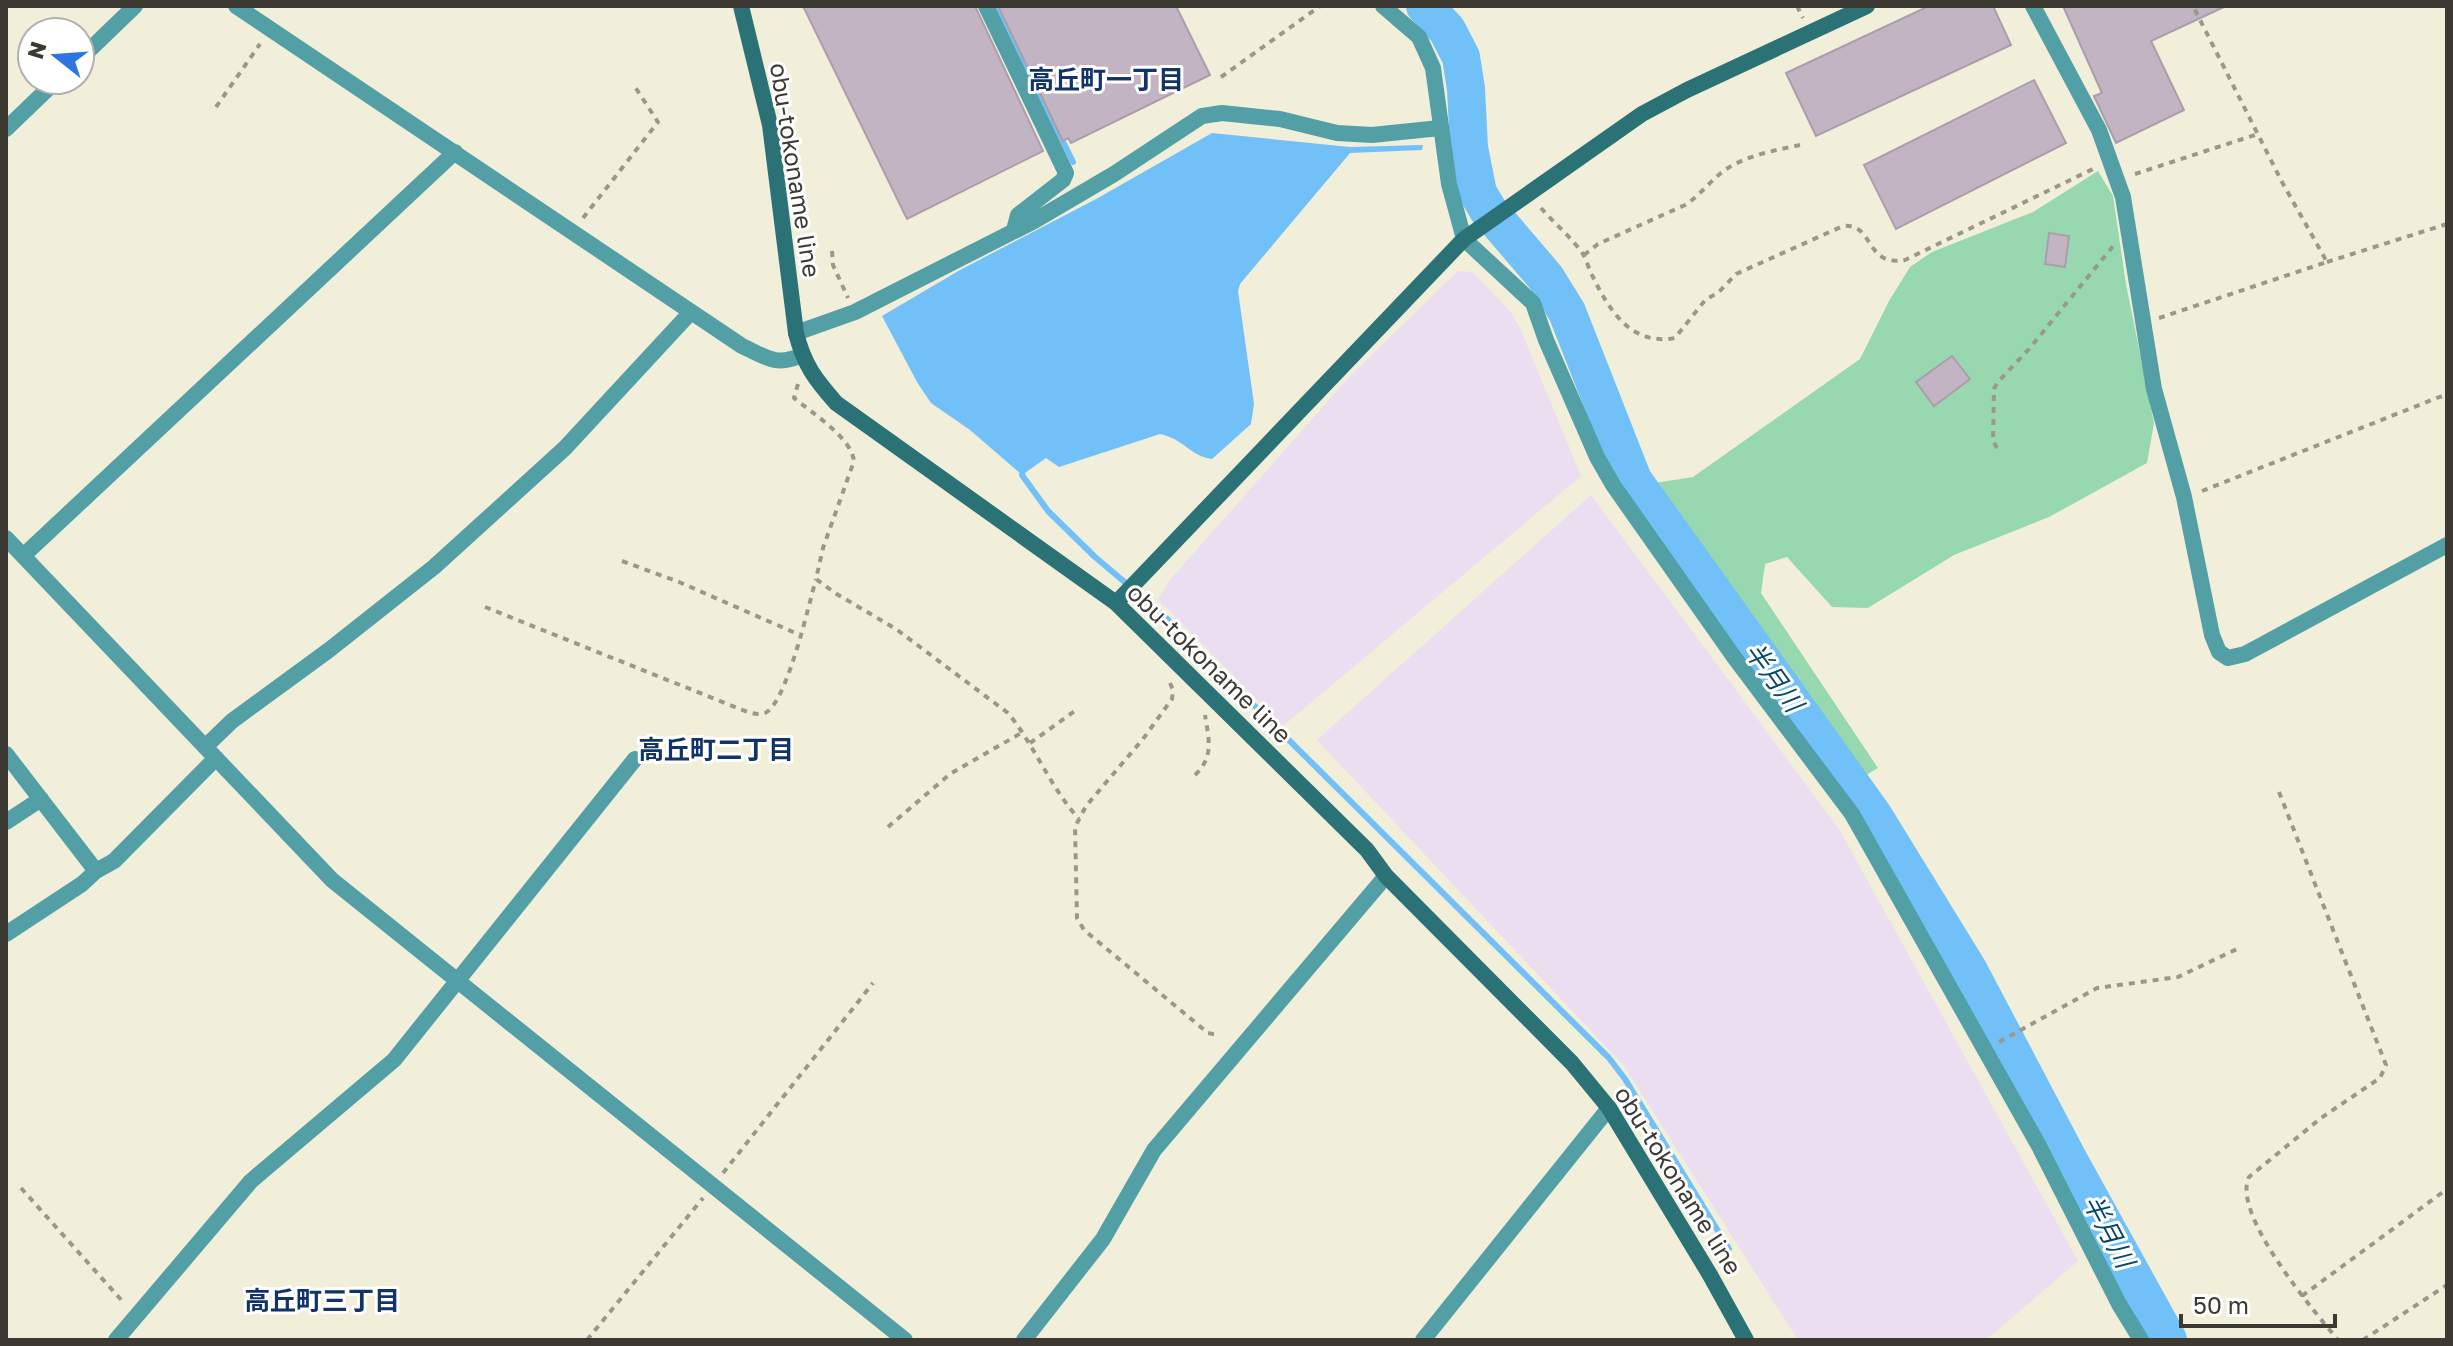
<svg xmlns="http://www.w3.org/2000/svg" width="2453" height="1346" viewBox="0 0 2453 1346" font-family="'Golos Text','Noto Sans JP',sans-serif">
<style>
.industrial{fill:#ecdef1}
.green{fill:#97d8b0}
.water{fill:#71c0f8}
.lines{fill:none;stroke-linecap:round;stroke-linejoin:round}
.stream{stroke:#71c0f8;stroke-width:6}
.river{stroke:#71c0f8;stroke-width:38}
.building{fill:#c3b4c3;stroke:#ab9dac;stroke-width:2}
.path{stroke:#9a988a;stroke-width:4;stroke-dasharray:6 6;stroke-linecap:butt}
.street{stroke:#529fa6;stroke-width:16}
.secondary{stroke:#2b7277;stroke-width:16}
.labels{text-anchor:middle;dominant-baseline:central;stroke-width:6;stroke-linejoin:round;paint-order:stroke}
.street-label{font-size:24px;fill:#3b3932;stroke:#fff}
.neighbourhood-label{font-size:26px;font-weight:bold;fill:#113367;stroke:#fff}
.water-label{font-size:26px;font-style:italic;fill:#06476b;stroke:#fff}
</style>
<rect width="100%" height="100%" fill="#f1eeda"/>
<path class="industrial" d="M1458 271 1472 272 1510 311 1520 328 1581 476 1283 726 1158 599 1169 581 1351 375Z
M1591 495 1839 829 2078 1261 1986 1340H1798L1624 1066 1317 740Z"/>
<path class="green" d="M2098 171 2113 196 2126 284 2154 423 2147 463 2049 517 1954 555 1868 608 1832 607 1787 557 1765 564 1761 593 1878 768 1861 778 1642 485 1693 477 1860 359 1889 301 1910 267 1932 252 2033 212Z"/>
<path class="water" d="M1212 133 1350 147 1423 145 1422 150 1350 153 1240 284 1238 291 1254 404 1251 424 1212 459C1190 456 1184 439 1160 434L1059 467 1046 458 1022 475 970 430 931 403 917 382 882 316 960 270 1098 198Z"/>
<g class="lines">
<path class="stream" d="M997 6 1073 162
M1023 469 1022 475 1048 511 1095 557 1159 611 1609 1058 1625 1079 1729 1249"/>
<path class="river" d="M1425 6 1447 30 1461 57 1466 89 1469 148 1478 193 1488 210 1546 278 1567 312 1633 480 1873 815 1969 971 2067 1157 2168 1340"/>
</g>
<path class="building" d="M803 6H975L1043 151 907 219Z
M998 6H1176L1210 75 1071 143 1068 138 1063 141Z
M1929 6H1993L2011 45 1816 136 1786 73Z
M2063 6H2226L2151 41 2184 110 2116 143 2094 96 2102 93Z
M2034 80 2066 143 1896 229 1864 165Z
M2049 233 2069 236 2065 267 2045 264Z
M1952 356 1970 379 1934 406 1916 382Z"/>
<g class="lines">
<path class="path" d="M1797 6 1803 18
M1221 77 1320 6
M216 107 260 44
M2135 174 2258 134
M1541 208C1554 223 1572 238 1583 254 1587 261 1589 270 1593 277 1610 312 1632 346 1675 338L1706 299 1718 293 1736 274 1843 226C1875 223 1864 267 1905 260L2095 168
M583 218 658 122 635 87
M832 251 833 265 848 298
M1584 255 1598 244 1685 205C1702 194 1712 178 1728 168 1749 155 1776 150 1800 145
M2327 262 2447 224
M2159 318 2327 262 2282 182 2193 6
M798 384 794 398C812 413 851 437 854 461L823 548 816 579 835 593 896 629 1008 713C1035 746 1050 787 1079 819
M1997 448 1993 441 1994 389 1997 383 2029 349 2114 245
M2202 491 2447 394
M622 561 679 582 800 635
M485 607 740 709C748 712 757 716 765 713 787 703 809 603 816 579
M1170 683 1173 690 1172 699 1143 739 1086 806 1075 827 1077 918 1084 930 1208 1033 1217 1035
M1030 743 1076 710
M1195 775C1214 757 1209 740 1205 715
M2279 792 2386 1065 2380 1078 2321 1118 2249 1177C2231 1214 2314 1311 2338 1340
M888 827 950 774 1023 732
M1999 1042 2097 988 2178 977 2239 948
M723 1173 873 983
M21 1188 124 1303
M2302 1296 2447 1189
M587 1340 703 1198
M2363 1340 2447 1285"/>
<path class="street" d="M236 6 742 346C766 357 776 367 802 355
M986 6 1066 173 1063 180 1018 215 1014 230
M1383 6 1419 37 1433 68 1449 184 1464 239 1533 303 1546 340 1597 457 1613 485 1734 657 1852 814 2039 1146 2119 1304 2141 1340
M2033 6 2099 130 2123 197 2154 389 2184 497 2212 635 2219 652 2228 658 2245 654 2447 545
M80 59 135 6
M6 129 57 80
M796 333 855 312 1034 221 1114 174 1202 116 1222 113 1280 119 1337 133 1372 135 1440 128
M6 538 332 880 905 1340
M24 555 455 152
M205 747 232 721 329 650 434 567 565 448 691 312
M6 754 96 871 114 861 216 758
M6 822 41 799
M6 934 82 884 96 871
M116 1340 251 1181 394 1060 635 759
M1024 1340 1103 1239 1154 1150 1386 876
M1423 1340 1609 1108"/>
<path class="secondary" d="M741 6 770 125 796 333C804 365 815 379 836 403L1116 603 1367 850 1386 876 1572 1063 1609 1108 1710 1275 1746 1340
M1116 603 1464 239 1642 114 1687 90 1867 6"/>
</g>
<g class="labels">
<g class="street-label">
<text transform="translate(796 170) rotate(81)">obu-tokoname line</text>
<text transform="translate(1210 663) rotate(44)">obu-tokoname line</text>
<text transform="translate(1679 1180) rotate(58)">obu-tokoname line</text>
</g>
<g class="neighbourhood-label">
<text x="1106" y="79">高丘町一丁目</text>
<text x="716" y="749">高丘町二丁目</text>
<text x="322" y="1300">高丘町三丁目</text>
</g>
<g class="water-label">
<text transform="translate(1774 677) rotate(54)">半月川</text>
<text transform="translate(2109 1231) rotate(62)">半月川</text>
</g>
</g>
<rect width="2453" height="1346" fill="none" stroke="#3b3932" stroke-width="16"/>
<g transform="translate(56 56) rotate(287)"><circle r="38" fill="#ffffff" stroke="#b1b0ad" stroke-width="2"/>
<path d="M0-6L14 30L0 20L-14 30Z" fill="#2e75e1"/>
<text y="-12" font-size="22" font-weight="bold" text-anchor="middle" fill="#3b3932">N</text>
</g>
<path d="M2181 1314v12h154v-12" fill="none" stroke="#3b3932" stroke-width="4"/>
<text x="2193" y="1314" font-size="24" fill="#3b3932" stroke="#ffffff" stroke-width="6" paint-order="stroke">50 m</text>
</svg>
